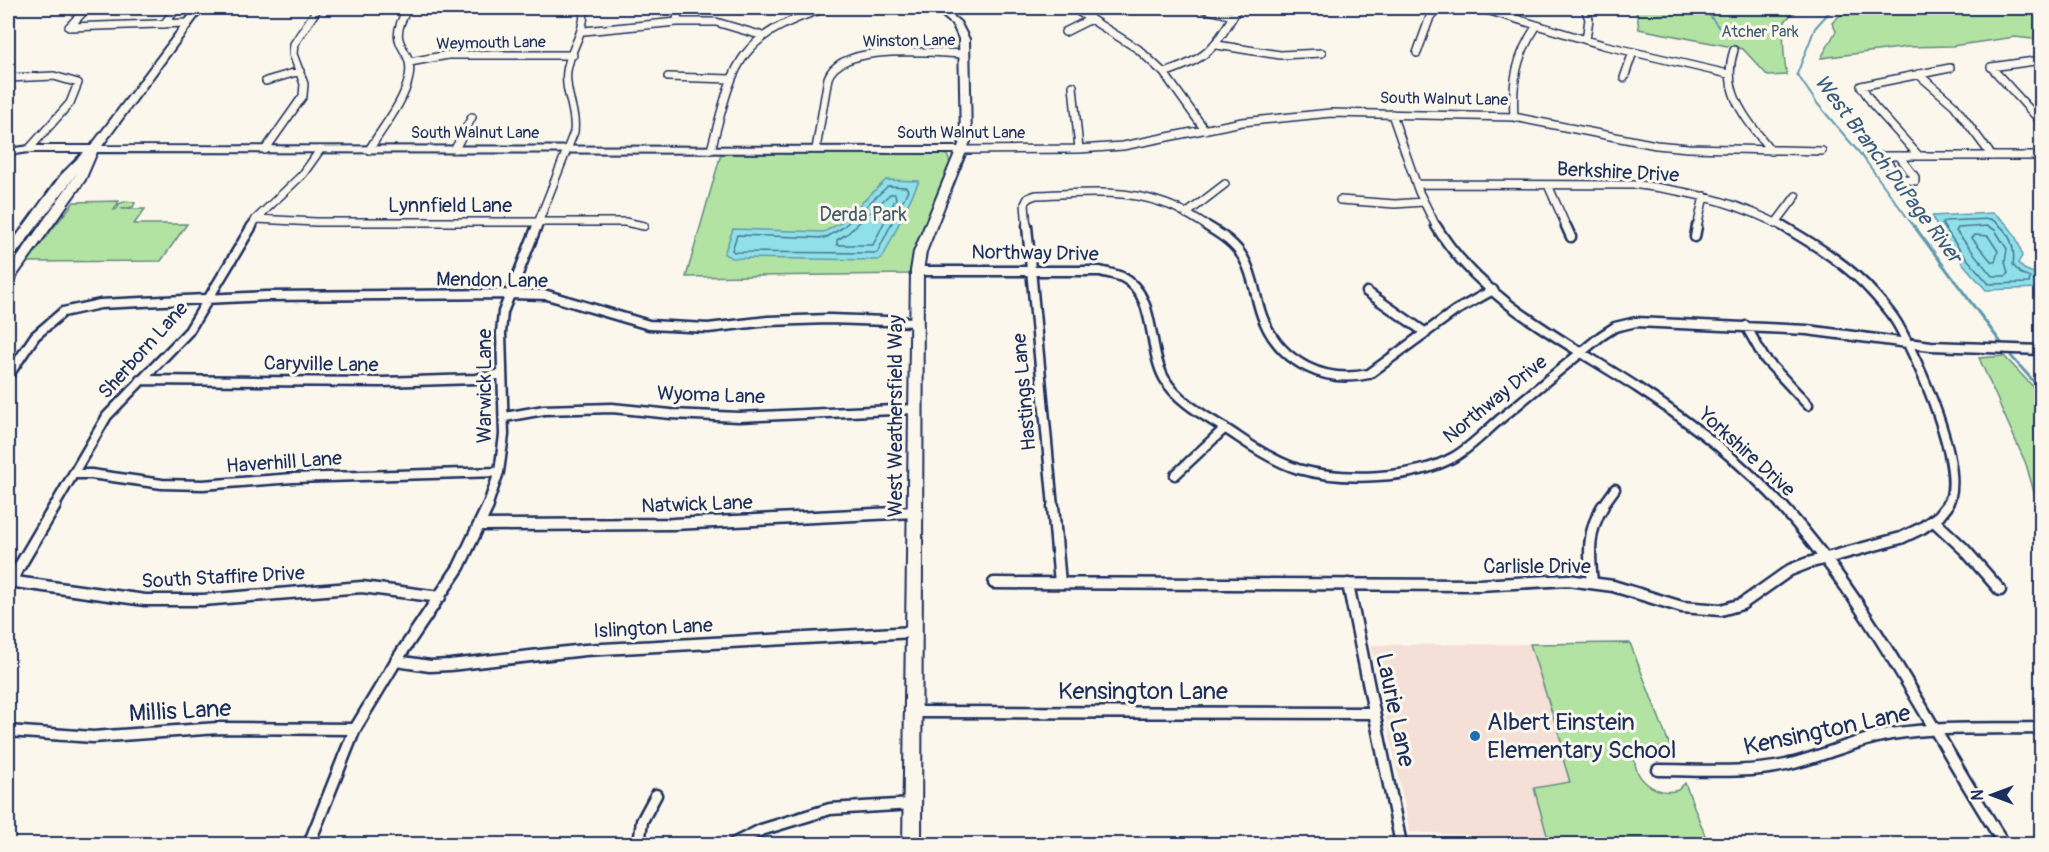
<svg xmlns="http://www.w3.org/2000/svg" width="2049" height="852" viewBox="0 0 2049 852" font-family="Pangolin,sans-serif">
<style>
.built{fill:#f4e0d7}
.green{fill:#b2e3a2;stroke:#668980;stroke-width:1.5}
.water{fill:#8fe0e8;stroke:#6199b1;stroke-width:1.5}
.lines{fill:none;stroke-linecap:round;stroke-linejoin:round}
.shore{stroke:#497695;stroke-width:1.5}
.stream-far1{stroke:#6199b1;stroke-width:2}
.stream{stroke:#6199b1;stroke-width:3}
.street-far2-casing{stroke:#1b2f5e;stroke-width:10}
.street-far1-casing{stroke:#1b2f5e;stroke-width:13}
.street-casing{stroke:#1b2f5e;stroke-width:15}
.secondary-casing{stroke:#1b2f5e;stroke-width:4}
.street-far2{stroke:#fbf7ec;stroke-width:7}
.street-far1{stroke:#fbf7ec;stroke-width:8}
.street{stroke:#fbf7ec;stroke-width:10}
.secondary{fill:#fbf7ec;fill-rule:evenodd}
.poi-dot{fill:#1f6fb2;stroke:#fbf7ec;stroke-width:2}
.labels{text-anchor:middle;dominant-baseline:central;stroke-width:6;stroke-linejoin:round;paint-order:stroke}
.far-park-label{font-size:16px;fill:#415c6f;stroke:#fbf7ec}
.far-street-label{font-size:16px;fill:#1b2f5e;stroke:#fbf7ec}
.street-label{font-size:20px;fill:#1b2f5e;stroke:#fbf7ec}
.park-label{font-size:20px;fill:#415c6f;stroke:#fbf7ec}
.water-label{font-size:21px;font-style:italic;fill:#385b80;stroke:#fbf7ec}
.near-street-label{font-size:24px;fill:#1b2f5e;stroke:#fbf7ec}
.near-poi-label{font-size:24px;fill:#1b2f5e;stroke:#fbf7ec;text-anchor:start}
</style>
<rect width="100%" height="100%" fill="#fbf7ec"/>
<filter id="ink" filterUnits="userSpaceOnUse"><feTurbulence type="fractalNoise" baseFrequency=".0167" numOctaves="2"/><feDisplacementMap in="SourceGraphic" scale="12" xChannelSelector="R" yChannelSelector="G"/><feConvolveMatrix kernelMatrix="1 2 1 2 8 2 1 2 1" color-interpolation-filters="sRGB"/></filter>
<g filter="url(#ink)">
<path class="built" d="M1530 644 1562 744 1561 752 1571 782 1535 788 1548 839 1410 832 1371 645Z"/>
<path class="green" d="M1632 8H1804C1797 11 1788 15 1785 22 1782 35 1784 63 1787 75L1768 76 1743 49 1639 29 1637 14Z
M1859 8H2041V40L2015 37 1952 46 1908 47 1821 58 1836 31 1832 23 1839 16 1857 10Z
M938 153 947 155 951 165 916 244 909 274 686 277 721 154Z
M119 201 114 210 117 209 119 204C123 201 131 201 135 203L133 207 121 209H145L134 224H187L161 261 26 262 74 202Z
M2004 356 2041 395V517L2026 464 1979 358Z
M1630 643 1675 759 1660 748 1644 747 1635 756C1632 779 1657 797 1678 790L1685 783 1706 838 1548 839 1534 788 1570 782 1561 752 1562 744 1530 644Z"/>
<path class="water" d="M886 180 919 181 883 257 878 260 732 258 724 254 733 229 824 232 839 224Z
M1993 213C2008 222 2019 238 2022 256L2018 263 2024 269 2041 276V288L1986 290C1966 267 1944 245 1932 216Z"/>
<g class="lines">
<path class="shore" d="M888 186 906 187 908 190 877 253 734 252 732 250 737 235 825 238 842 228Z
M890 194H895L896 198 873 245H837V240L847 234Z
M1991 219C2009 230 2016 245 2013 265L2020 273 2030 278 2029 283 1989 284 1962 253 1942 224 1945 221Z
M1988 226 1995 230 2007 249 2005 262 2008 273 2006 276H1992L1956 231 1958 228Z
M1975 235 1988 236 1998 251 1995 262 1991 261 1972 238Z"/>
<path class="stream-far1" d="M1704 8 1723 33
M1833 8 1815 28 1797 74 1816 102 1862 156 1915 228"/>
<path class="stream" d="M1914 226 2002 344
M2011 356 2042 391"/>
<g class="street-far2-casing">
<path id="street-far2" d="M1073 8 1138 49 1164 73 1205 130
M1201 8 1233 16
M1480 8 1603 45 1728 74
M1585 8 1589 19 1586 40
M677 22 678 8
M164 24 177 8
M69 27 187 23
M69 27 87 8
M584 31 677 22H716L760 35
M1065 32 1091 19
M1217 45 1280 55 1322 53
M1734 50C1720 93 1747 119 1771 151
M1417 53 1430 17 1437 8
M2042 60 1991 67 2042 123
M410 62 448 55H573
M1164 73C1210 58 1214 48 1238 8
M1918 74 1954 105 1992 156
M668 77 731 79
M8 78 54 76 78 83 70 103 29 149
M1624 78 1633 52
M266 81 300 71
M1073 86 1079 149
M1392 114 1419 192 1437 228
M1514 117C1512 82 1516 56 1536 27
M455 149 472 117
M816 149 828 78C841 42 933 53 965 54
M265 150 303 96 304 84 293 54 294 44 318 8
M369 150C382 128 404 103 409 77 415 44 383 50 408 8
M711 150C734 64 735 37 826 8
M963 150 1079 149 1123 146 1242 122 1331 113 1514 117 1656 145 1688 148 1822 151
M1882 156H2042
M1882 156 1900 178 1915 181V177L1899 156
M1919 156 1874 106 1861 86 1950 68
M1416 184 1639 185C1690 191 1740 203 1785 228
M1548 185 1567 228
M1340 200 1395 204 1423 202
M1186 214 1225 184
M256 219 316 222H625L644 226
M1775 224 1796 196
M251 228 256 219 303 174 320 150
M536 228 574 132C577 111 564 92 567 71 570 48 585 34 584 8
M1027 228 1025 204 1028 198 1036 195C1077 194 1121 188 1160 202 1178 207 1194 218 1210 228
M1697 228 1704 196"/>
</g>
<g class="street-far1-casing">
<path id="street-far1" d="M1027 226 1053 507
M1207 226C1222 235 1236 244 1244 259 1255 278 1255 301 1264 321 1282 363 1325 384 1369 374L1455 311 1493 290
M1436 226C1482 302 1566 341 1638 388 1690 422 1741 461 1783 507
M1566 226 1571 237
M1783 226C1815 245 1849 265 1874 294 1882 303 1891 313 1897 323 1916 356 1971 475 1946 507
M1695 237 1697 226
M917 271H1100C1107 273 1115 274 1122 277 1157 294 1147 347 1164 378 1179 405 1214 420 1238 437 1257 450 1276 462 1298 469 1342 481 1413 480 1454 457 1470 448 1485 432 1499 420 1533 392 1567 364 1601 336L1615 327 1636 322 1807 330 1931 346 2042 350
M1367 292 1426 333
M1746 326 1764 358 1808 405
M8 376 35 336 63 312 100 304 266 296 510 294 547 295 649 325 708 328 768 321 829 319 916 322
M140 380 382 382 476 379 502 374
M505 417 544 410 612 408 671 414 739 417 916 409
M73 474H91L162 484 203 485 293 478 499 472
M1175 475 1225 428
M54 507 107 416 189 331 252 226
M487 507 499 472 504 435 501 333 503 312 537 226
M1602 507 1615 489"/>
</g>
<g class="street-casing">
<path id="street" d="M1053 506 1060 583
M1782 506C1873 607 1931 730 2004 844
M1934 521 1964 549 2000 590
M480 525 673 524 915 512
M8 581 145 600H203L362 587 440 597
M1592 582C1589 554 1587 531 1603 506
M994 583 1479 585 1568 580 1613 586 1682 607 1721 610 1742 604 1790 570 1808 563 1901 538 1922 528 1939 516 1947 506
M1348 584 1401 844
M8 586 55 506
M396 661 430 666 450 665 585 650 914 632
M913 712 1374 713
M8 731 93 737 218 728 355 729
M1658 770C1700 770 1744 774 1786 765 1822 757 1855 740 1891 734 1941 726 1992 729 2042 728
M309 844 355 729 396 661 459 567 488 506
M639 844 642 821 656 795
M733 844 761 830 830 809 913 804"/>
</g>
<g class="secondary-casing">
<path id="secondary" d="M195 8H204L102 146 958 147 961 139 959 39 953 25 933 8H943L960 22 969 39 971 139 926 252 923 271 921 844H903L911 271 914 252 955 153 97 152 85 180 12 282 8 283V271L78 172 12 259 8 260V248L61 175 84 152H29L8 155V149L29 146H91Z"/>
</g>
<use href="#street-far2" class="street-far2"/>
<use href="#street-far1" class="street-far1"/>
<use href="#street" class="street"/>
<use href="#secondary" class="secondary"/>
</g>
</g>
<circle class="poi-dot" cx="1475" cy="736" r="6"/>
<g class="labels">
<g class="far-park-label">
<text x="1760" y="32">Atcher Park</text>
</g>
<g class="far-street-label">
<text transform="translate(909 41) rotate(-1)">Winston Lane</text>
<text transform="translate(491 43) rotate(-1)">Weymouth Lane</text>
<text transform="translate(1444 99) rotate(1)">South Walnut Lane</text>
<text x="475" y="133">South Walnut Lane</text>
<text x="961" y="133">South Walnut Lane</text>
</g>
<g class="street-label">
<text transform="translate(1618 172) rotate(3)">Berkshire Drive</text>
<text x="450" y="205">Lynnfield Lane</text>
<text transform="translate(1035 253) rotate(1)">Northway Drive</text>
<text transform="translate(492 280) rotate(1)">Mendon Lane</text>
<text transform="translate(143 350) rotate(-48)">Sherborn Lane</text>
<text transform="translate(321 364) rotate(1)">Caryville Lane</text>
<text transform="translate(484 386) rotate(-90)">Warwick Lane</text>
<text transform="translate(1024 392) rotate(-95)">Hastings Lane</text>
<text transform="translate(711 395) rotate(2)">Wyoma Lane</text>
<text transform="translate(1495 399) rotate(-39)">Northway Drive</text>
<text transform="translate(895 416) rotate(-90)">West Weathersfield Way</text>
<text transform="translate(1747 452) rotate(42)">Yorkshire Drive</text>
<text transform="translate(284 462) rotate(-4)">Haverhill Lane</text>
<text transform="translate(697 504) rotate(-2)">Natwick Lane</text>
<text x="1537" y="566">Carlisle Drive</text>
<text transform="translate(223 577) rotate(-3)">South Staffire Drive</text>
<text transform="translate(653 628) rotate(-3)">Islington Lane</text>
</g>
<g class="park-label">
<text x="863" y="214">Derda Park</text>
</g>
<g class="water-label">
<text transform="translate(1888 169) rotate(53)">West Branch DuPage River</text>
</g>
<g class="near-street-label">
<text x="1143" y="691">Kensington Lane</text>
<text transform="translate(1395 710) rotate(78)">Laurie Lane</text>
<text transform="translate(180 711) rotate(-3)">Millis Lane</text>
<text transform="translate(1827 730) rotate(-12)">Kensington Lane</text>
</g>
<g class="near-poi-label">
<text x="1487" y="722">Albert Einstein<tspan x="1487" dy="28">Elementary School</tspan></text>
</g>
</g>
<rect width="2049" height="852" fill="none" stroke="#fbf7ec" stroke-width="30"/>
<rect x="15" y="15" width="2019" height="822" fill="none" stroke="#1b2f5e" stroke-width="2" filter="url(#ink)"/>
<g transform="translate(1992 795) rotate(270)" stroke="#fbf7ec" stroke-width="4.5" paint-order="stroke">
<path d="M0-4.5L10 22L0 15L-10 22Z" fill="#1b2f5e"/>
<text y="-9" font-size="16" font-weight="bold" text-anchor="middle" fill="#1b2f5e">N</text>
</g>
</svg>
